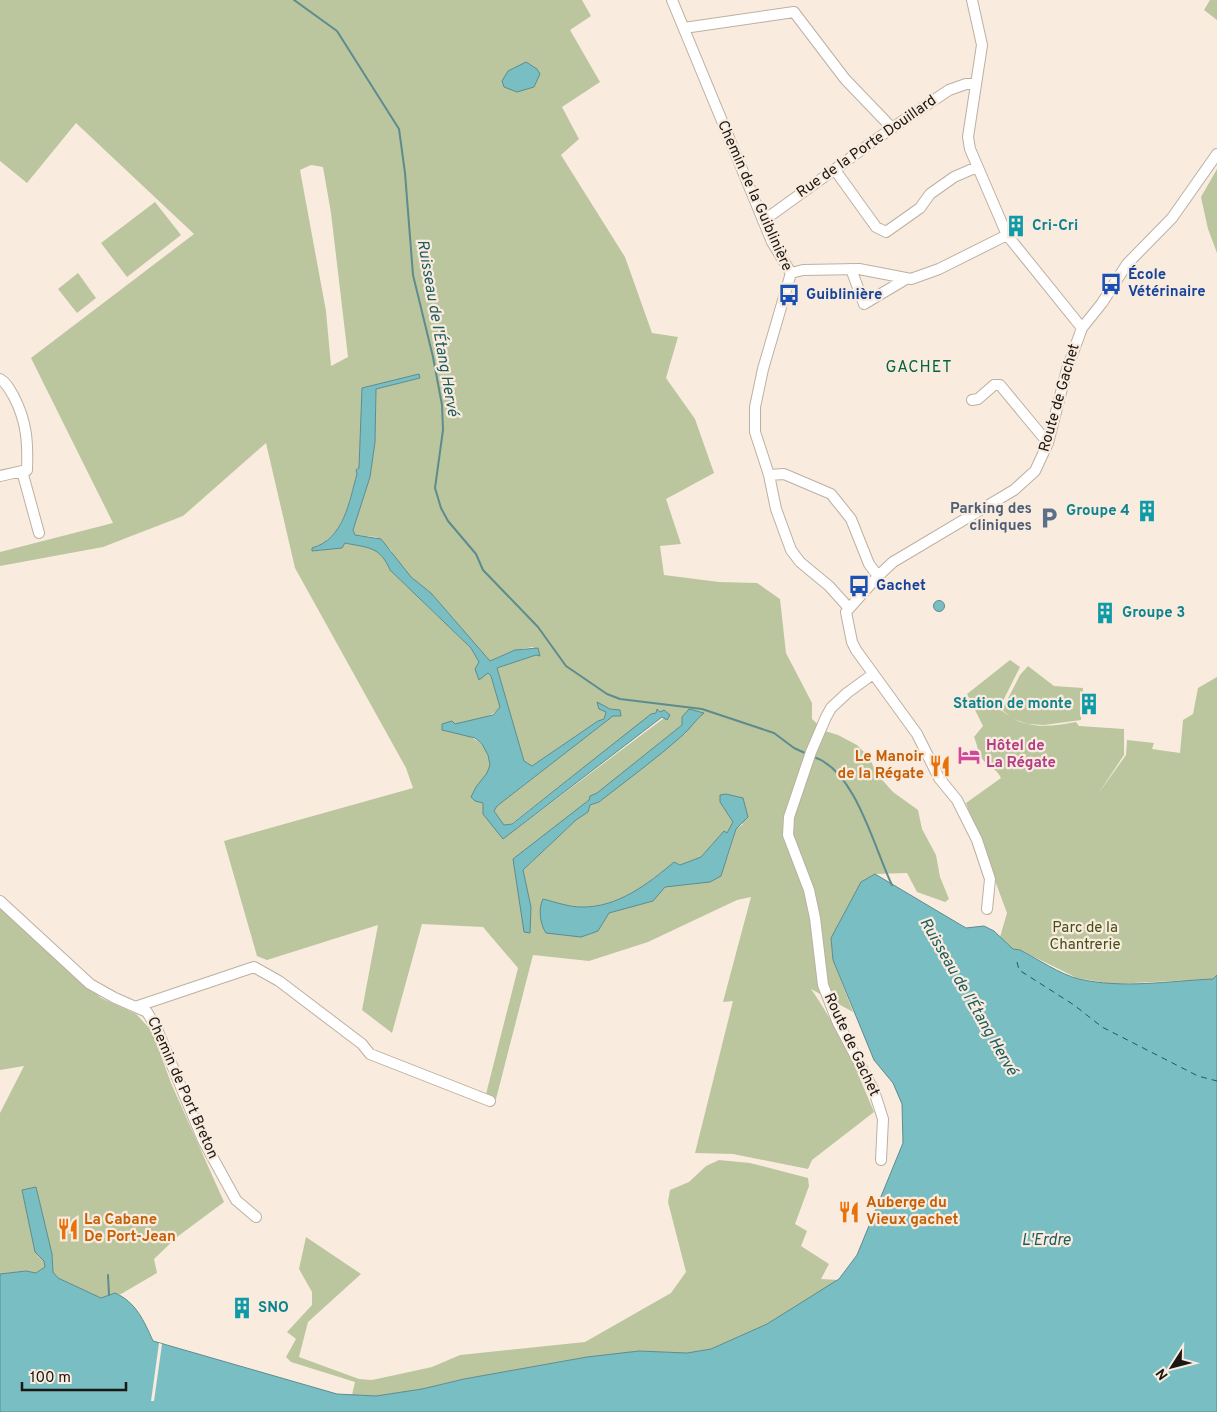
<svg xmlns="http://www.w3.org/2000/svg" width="1217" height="1412" viewBox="0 0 1217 1412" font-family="Overpass,sans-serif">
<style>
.green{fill:#bbc69e;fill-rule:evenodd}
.water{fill:#78bec3;stroke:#5c8c8e}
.pier{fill:#f9ecdf}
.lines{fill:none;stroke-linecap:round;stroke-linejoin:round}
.stream{stroke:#5c8c8e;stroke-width:2}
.ferry{stroke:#1e5b5f;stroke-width:1;stroke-dasharray:6 5;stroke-linecap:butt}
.minor-casing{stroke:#bcb0a3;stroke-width:12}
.minor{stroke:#fff;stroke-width:10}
.labels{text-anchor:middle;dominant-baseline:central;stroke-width:4.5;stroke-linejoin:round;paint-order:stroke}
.street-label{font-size:15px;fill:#1b1712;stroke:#f9ecdf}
.culture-label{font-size:15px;font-weight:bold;fill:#0d838f;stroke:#f9ecdf;text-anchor:start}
.transit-label{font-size:15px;font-weight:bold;fill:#164399;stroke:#f9ecdf;text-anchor:start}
.service-label{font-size:15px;font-weight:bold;fill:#4e5e75;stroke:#f9ecdf;text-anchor:end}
.hotel-label{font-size:15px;font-weight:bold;fill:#b23c85;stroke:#f9ecdf;text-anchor:start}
.food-label{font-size:15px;font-weight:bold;fill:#c56008;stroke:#f9ecdf;text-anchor:start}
.park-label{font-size:15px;fill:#445018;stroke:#f9ecdf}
.water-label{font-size:16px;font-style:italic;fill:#1e5b5f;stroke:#f9ecdf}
.neighbourhood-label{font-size:16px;letter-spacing:1px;fill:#04643f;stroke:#f9ecdf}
</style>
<rect width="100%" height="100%" fill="#f9ecdf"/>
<path class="green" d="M0 0H582L591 16 570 30 600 82 562 107 579 139 561 155 625 257 652 333 678 337 666 378 695 419 714 473 666 499 681 544 660 546 664 575 719 582 757 583 780 599 786 653 812 703V719L825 731 838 735 857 745 869 757 877 774 893 792 918 810 922 829 936 855 940 877 949 899 945 902 917 892 907 873 875 874 861 882 831 938 833 960 853 1012 811 989C837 1026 857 1070 874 1112L812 1160 808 1169 733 1154 695 1153 733 1001 723 1002 751 897 737 900 648 942 589 961 533 955 496 1099 486 1094 518 968 483 927 422 924 392 1033 362 1010 378 925 267 960 257 956 224 841 413 788 406 768 295 568 266 443 183 516 103 547 0 566V552L113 523 31 358 194 234 76 123 27 183 0 161ZM311 165 323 167 331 213 348 357 331 366 326 311 300 170ZM419 375 420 378 376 389 375 442 370 477 353 530 355 535 376 537 391 550 396 560 411 577 431 593 490 661 515 650 533 647 536 655 497 668 524 761 532 766 598 721 604 719 606 712 604 709 599 708 597 703 610 709 620 710 621 716H613L497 806 494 811 504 825 511 824 651 715 656 713 657 709 660 712 664 710 666 712 664 718 503 839 483 803 473 794C476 785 484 780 488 772 501 744 460 732 442 724 461 724 488 722 500 707L491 676 471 648 390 570 385 558 376 549 345 543 319 551 312 548C344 538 349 502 357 474L356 471 359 468 362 388ZM703 713 689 727 686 733 599 802 589 805 588 812 576 820 523 870 531 907 530 932 513 860 589 800 590 796 597 794 682 725V717ZM720 802 743 824 736 829C720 885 722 881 665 887L652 901 609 913 598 931 543 900C555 902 569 907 581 907 617 908 648 884 674 862L680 865 701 857 724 831 727 834 733 822Z
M1210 0H1217V20L1204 10Z
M1217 169V253L1208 229 1201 197Z
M155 202 181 235 127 277 101 243Z
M78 273 96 298 77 313 58 289Z
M1010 660 1020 667 999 709 1011 717 1002 710 1020 675 1028 666 1054 686 1083 688 1081 720 1044 725 1028 724 1013 719C1035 729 1052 726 1076 722L1079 726 1124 729V755L1098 794 1126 755 1127 740 1154 743 1152 749 1180 753 1183 720 1193 714 1198 688 1217 677V975L1213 979 1113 984 1077 978 1020 950 1013 949 1000 937 1007 913 966 803 1001 778C997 770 993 769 987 764 978 757 978 746 974 737L983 726 967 694Z
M0 908 101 998 136 1014 152 1031 171 1083 224 1202 177 1237 154 1259 157 1273 121 1294 101 1298 58 1278 53 1272 52 1254 36 1187 22 1191 38 1256 44 1261 45 1267 36 1273 26 1271 0 1274V1113L24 1066 0 1070Z
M719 1160 750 1163 808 1178 809 1186 795 1224 807 1231 801 1246 829 1264 821 1279 839 1280 767 1324 711 1349 687 1353 639 1351 587 1357 464 1379 422 1389 376 1396 352 1395 355 1382 291 1362 286 1357 296 1339 287 1332 312 1305V1292L299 1269 306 1237 361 1274 308 1322 299 1357 359 1379 372 1380 432 1367 460 1355 585 1342 671 1293 686 1272 668 1202 670 1190 689 1182 706 1166Z"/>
<path class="water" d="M526 62 537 69 540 74 534 87 517 92 504 87 502 81 508 71Z
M419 374 420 378 376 389 375 442 370 477 353 530 355 535 381 539 411 577 431 593 490 661 515 650 538 648 540 656 536 655 497 668 524 761 532 766 598 721 604 719 606 712 599 709 597 702 610 709 620 710 621 716H613L497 806 494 811 504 825 512 824 651 714 656 713 657 709 660 712 664 710 670 715 667 720 662 717 503 839 483 814V803L475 801 471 797 476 787 487 773 490 765 488 755 482 744 475 738 442 730V724L452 721 455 724 493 715 500 707 491 676 488 673 479 680 475 669 479 662 471 648 390 570C380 546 368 548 345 543L342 548 312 551V548C344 539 349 502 357 474L356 470 359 468 362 388Z
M933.5 606a5.5 5.5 0 1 1 11 0a5.5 5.5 0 1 1-11 0Z
M689 709 704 713C696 719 690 729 683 735 656 759 627 780 599 802L590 805 588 812 576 820 523 870 531 907 530 933 524 932 513 859 589 800 590 796 597 793 682 725V717Z
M726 794 743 798 748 817 736 829 721 876 710 882 665 887 653 901 609 913 598 931 581 937 546 933C540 924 538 909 543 899 555 902 569 907 581 907 617 908 648 884 674 862L680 865 701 857 724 831 727 833 733 822 720 802V795Z
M875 874 966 928 984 926 994 931 1013 949 1020 950C1038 959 1059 974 1079 979 1122 989 1169 981 1213 979L1217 975V1412H0V1274L26 1271 36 1273 45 1267 44 1261 35 1252 22 1190 36 1187 52 1254 53 1272 58 1278 101 1298 115 1293C136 1302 144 1321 153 1341L337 1394 376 1396 422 1389 464 1379 587 1357 639 1351 687 1353 711 1349 767 1324 839 1279 857 1255 903 1143 902 1104 893 1083 874 1060 833 960 831 938 861 882Z"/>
<path class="pier" d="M159 1343 162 1344 154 1401H151Z"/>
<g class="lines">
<path class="stream" d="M294 0 337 31 399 129 405 173 413 275 433 357 442 405 443 430 435 488 441 508 448 521 476 554 483 570 538 627 566 666 607 694 620 699 702 709 774 733 794 748 805 753
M814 757C856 771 874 848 892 885
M108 1275 109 1295"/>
<path class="ferry" d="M1017 962 1019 970 1074 1005 1102 1027 1198 1076 1217 1081"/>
<g class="minor-casing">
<path id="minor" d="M672 0 772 242 791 273 763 369 755 407V432L769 475 776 509 791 550 800 562 829 586 848 607
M972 0 982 45 968 137 970 149 1007 235 1082 328
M684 28 794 12 845 79 892 128
M835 170 876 227 886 232 920 208 930 194 954 177 977 167
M763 221 892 128 949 90 966 84H975
M851 269 864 304 906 279
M791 273 803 270 859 269 911 279 939 269 1007 235
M0 379C6 382 10 390 14 397 27 422 28 443 27 470L0 476
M972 400 978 399 994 385H1000L1048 443
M22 471 39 533
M769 475 784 474 831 494 851 519 869 564 878 576
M873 674 847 693 831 708 826 717 811 752 789 817 788 835 809 890 815 918 823 985 838 1023 874 1091 883 1119 881 1160
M0 901 90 984 115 998 147 1012 157 1029 203 1140 236 1200 256 1217
M987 909 990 879 977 840 957 800 939 778 917 734 856 650 852 642 846 612 878 576 893 562 1014 490 1035 471 1048 443 1067 369 1082 328 1102 303 1127 264 1172 218 1217 154
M138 1006 254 967 279 981 362 1044 370 1054 490 1101"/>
</g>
<use href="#minor" class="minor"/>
</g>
<defs>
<g id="building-bare" transform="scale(1.725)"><path d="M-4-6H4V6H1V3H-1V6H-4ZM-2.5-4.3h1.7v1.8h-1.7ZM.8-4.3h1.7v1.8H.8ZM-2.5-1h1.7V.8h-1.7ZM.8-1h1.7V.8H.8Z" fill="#0f9aa8" stroke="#f9ecdf" stroke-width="2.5" paint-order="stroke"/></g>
<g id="bus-bare" transform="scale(1.725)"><path d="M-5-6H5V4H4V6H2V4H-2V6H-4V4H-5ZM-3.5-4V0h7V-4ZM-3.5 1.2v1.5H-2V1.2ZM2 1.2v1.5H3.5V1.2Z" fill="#1a4fb4" stroke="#f9ecdf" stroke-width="2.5" paint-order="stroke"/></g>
<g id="parking-bare" transform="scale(1.725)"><path d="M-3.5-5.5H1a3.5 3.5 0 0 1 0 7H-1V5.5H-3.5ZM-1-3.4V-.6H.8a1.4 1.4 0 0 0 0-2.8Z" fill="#5c6f8a" stroke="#f9ecdf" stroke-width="2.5" paint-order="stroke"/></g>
<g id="hotel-bare" transform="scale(1.725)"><path d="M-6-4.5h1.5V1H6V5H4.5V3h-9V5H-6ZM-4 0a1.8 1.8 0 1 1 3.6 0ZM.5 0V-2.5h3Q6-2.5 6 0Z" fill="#d1479c" stroke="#f9ecdf" stroke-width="2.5" paint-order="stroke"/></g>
<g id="restaurant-bare" transform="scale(1.725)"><path d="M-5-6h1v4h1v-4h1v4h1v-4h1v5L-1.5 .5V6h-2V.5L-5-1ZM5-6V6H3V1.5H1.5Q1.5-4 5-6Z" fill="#e8710a" stroke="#f9ecdf" stroke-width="2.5" paint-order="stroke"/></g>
</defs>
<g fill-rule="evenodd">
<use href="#building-bare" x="1016" y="226"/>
<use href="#bus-bare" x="1111" y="284"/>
<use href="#bus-bare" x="789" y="295"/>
<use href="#building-bare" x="1147" y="511"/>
<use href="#parking-bare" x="1049" y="518"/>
<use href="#bus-bare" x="859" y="586"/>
<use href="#building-bare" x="1105" y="613"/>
<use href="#building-bare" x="1089" y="704"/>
<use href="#hotel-bare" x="969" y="755"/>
<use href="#restaurant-bare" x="940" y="766"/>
<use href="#restaurant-bare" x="849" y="1212"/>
<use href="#restaurant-bare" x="68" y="1229"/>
<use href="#building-bare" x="242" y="1308"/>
</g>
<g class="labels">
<g class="street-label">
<text transform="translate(867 147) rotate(-35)">Rue de la Porte Douillard</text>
<text transform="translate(754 196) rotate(66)">Chemin de la Guiblinière</text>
<text transform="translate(1060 398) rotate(-74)">Route de Gachet</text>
<text transform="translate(851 1045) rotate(65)">Route de Gachet</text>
<text transform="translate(182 1088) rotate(66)">Chemin de Port Breton</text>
</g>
<g class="culture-label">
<text x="1032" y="226">Cri-Cri</text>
<text x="1130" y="511" text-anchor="end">Groupe 4</text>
<text x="1122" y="613">Groupe 3</text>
<text x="1072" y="704" text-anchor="end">Station de monte</text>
<text x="258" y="1308">SNO</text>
</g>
<g class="transit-label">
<text x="1128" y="275">École<tspan x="1128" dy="17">Vétérinaire</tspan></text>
<text x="806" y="295">Guiblinière</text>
<text x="876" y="586">Gachet</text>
</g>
<g class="service-label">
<text x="1032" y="509">Parking des<tspan x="1032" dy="17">cliniques</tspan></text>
</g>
<g class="hotel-label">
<text x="986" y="746">Hôtel de<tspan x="986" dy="17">La Régate</tspan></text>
</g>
<g class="food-label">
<text x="924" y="757" text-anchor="end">Le Manoir<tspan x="924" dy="17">de la Régate</tspan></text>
<text x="866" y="1203">Auberge du<tspan x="866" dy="17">Vieux gachet</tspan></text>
<text x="84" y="1220">La Cabane<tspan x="84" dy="17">De Port-Jean</tspan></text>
</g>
<g class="park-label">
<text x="1085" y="928">Parc de la<tspan x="1085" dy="17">Chantrerie</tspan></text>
</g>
<g class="water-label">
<text transform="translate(437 328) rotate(80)">Ruisseau de l'Étang Hervé</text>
<text transform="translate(968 997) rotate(60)">Ruisseau de l'Étang Hervé</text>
<text x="1046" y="1241">L'Erdre</text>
</g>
<g class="neighbourhood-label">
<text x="919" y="368">GACHET</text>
</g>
</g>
<g transform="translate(1172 1367) rotate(234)" stroke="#f9ecdf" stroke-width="4" paint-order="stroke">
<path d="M0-4L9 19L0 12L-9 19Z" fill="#1b1712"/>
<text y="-8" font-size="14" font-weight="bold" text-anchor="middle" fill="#1b1712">N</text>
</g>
<path d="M22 1382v8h104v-8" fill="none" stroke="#1b1712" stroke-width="2.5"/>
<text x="30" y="1382" font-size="15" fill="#1b1712" stroke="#f9ecdf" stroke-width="4" paint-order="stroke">100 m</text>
</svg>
